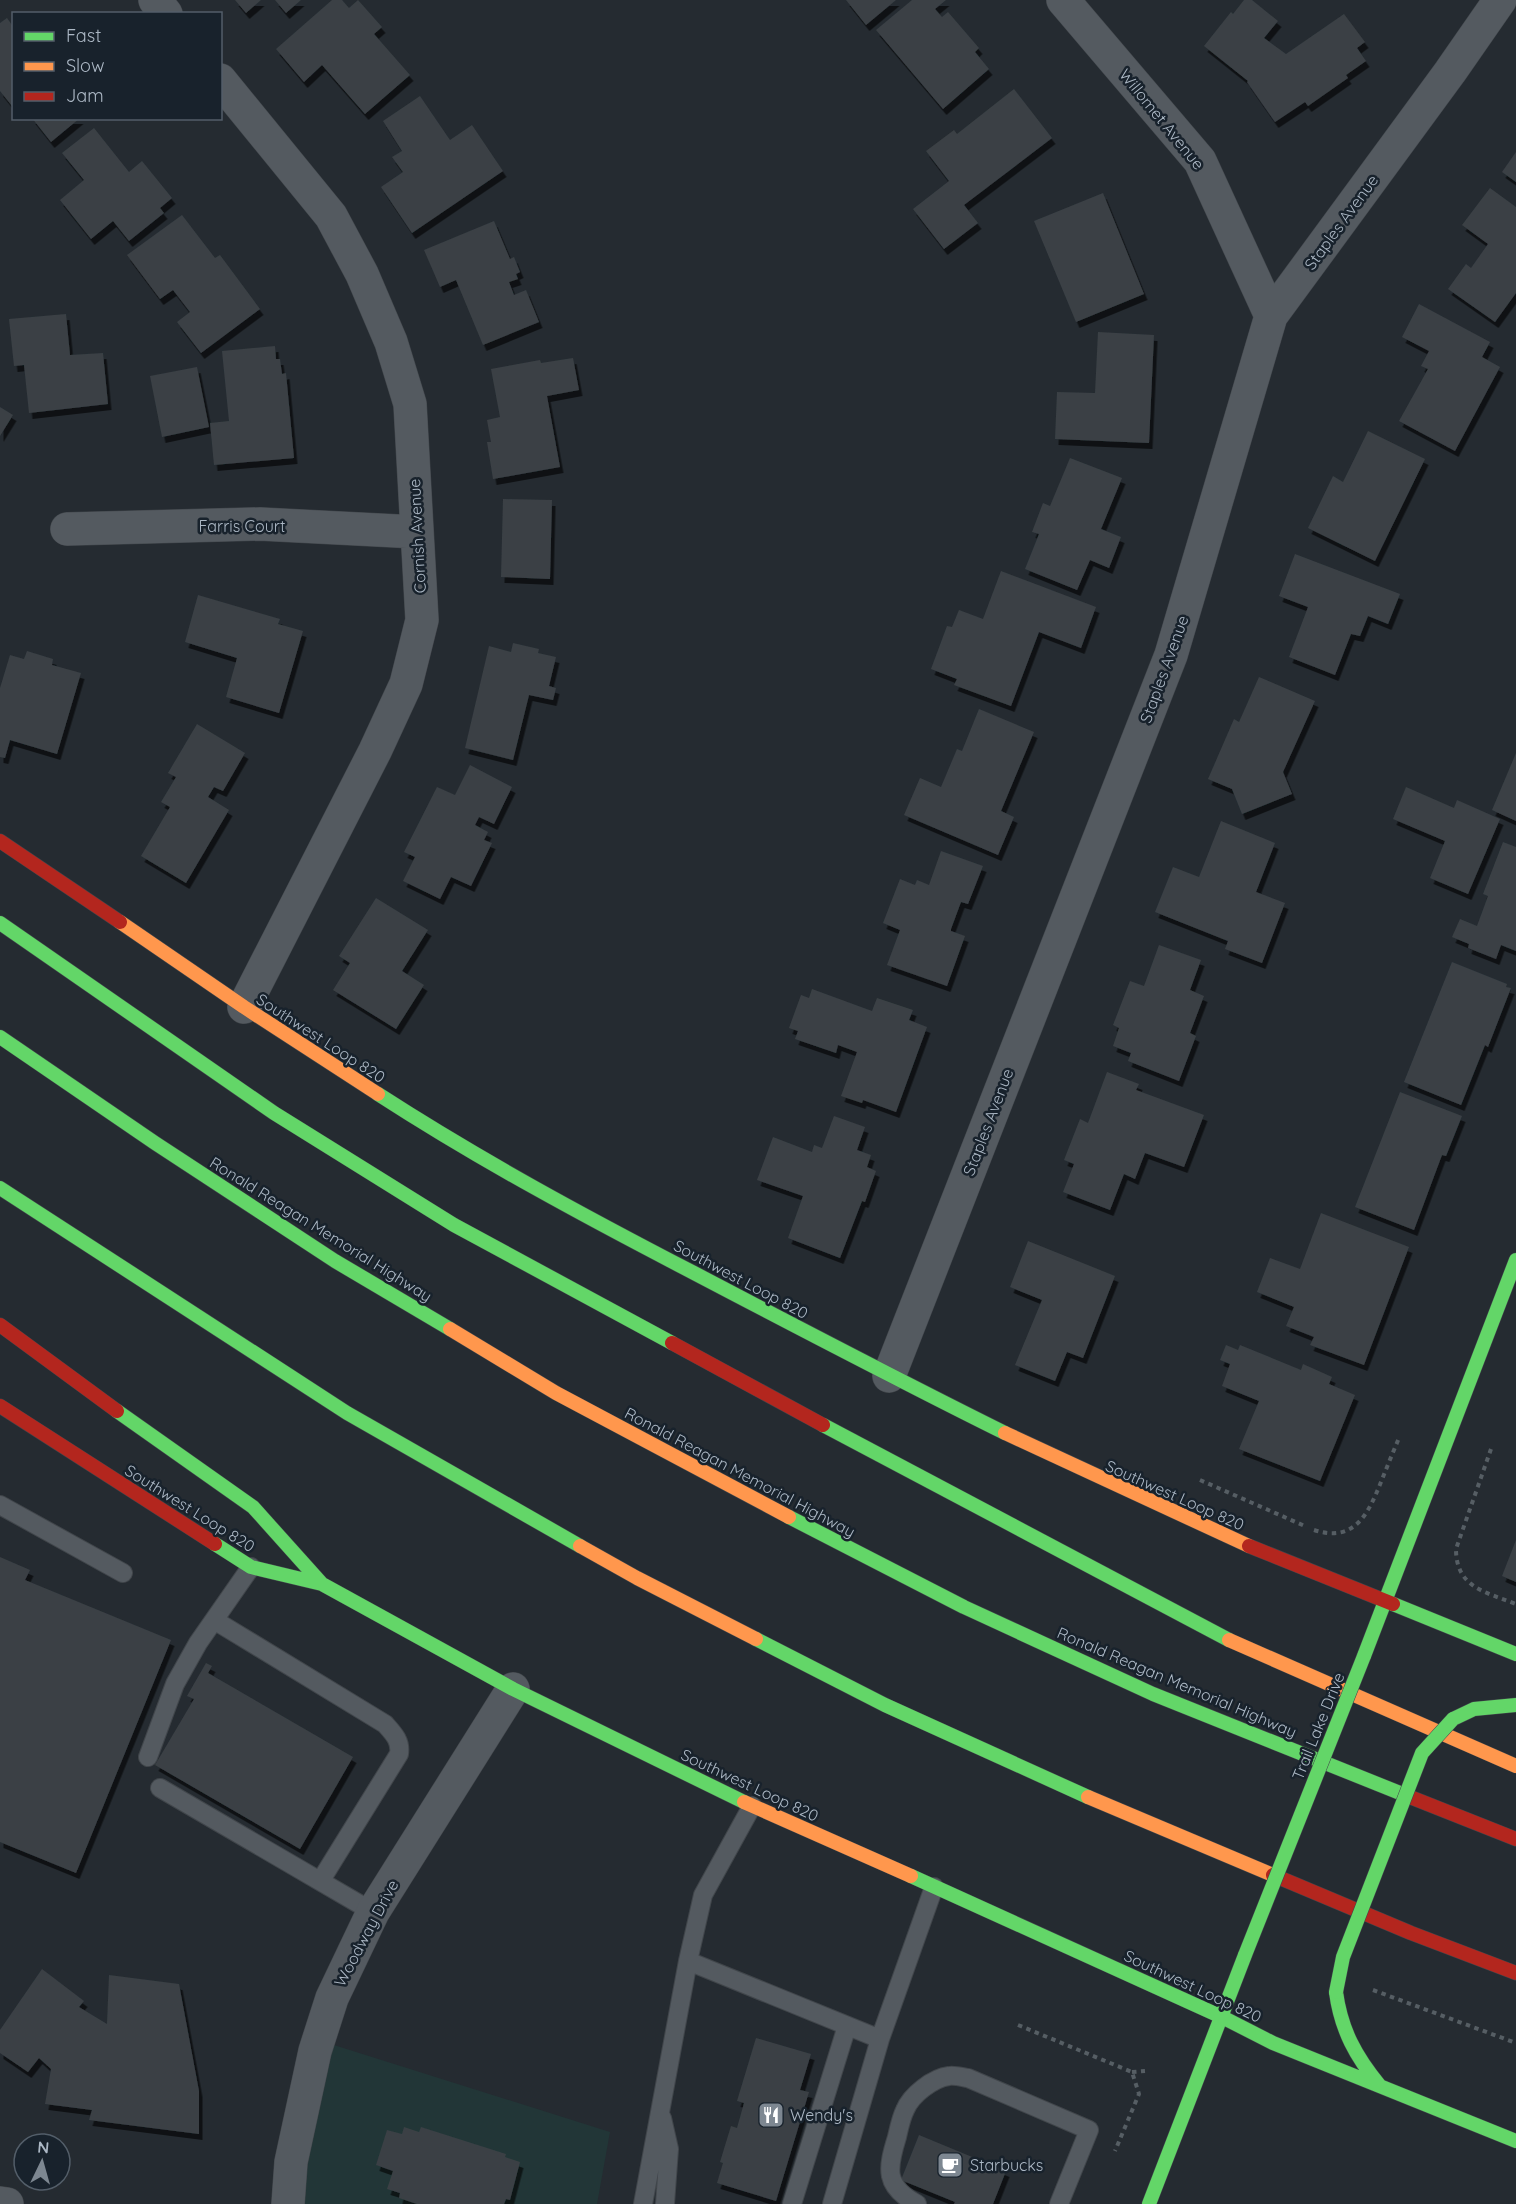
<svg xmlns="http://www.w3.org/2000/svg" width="1516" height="2204" viewBox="0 0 1516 2204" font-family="Quicksand,sans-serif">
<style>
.green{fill:#223637}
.building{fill:#3a4045;filter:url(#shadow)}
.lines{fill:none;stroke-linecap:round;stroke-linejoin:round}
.lane-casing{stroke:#41464b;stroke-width:20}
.street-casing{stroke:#41464b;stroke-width:34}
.fast-casing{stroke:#41464b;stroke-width:15}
.slow-casing{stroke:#41464b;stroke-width:15}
.jam-casing{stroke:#41464b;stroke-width:15}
.path{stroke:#565e64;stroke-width:4;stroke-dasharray:4.5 4.5;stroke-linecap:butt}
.lane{stroke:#545a60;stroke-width:18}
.street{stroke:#545a60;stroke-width:33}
.fast{stroke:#63d668;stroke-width:14}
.slow{stroke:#ff974d;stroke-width:14}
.jam{stroke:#b3261e;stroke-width:14}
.fast-bridge-casing{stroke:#41464b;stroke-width:15;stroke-linecap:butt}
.fast-bridge{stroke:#63d668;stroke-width:14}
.labels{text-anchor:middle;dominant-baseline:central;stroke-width:5;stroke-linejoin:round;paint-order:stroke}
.street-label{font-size:16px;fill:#acb8c5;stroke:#18222c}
.poi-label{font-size:16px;fill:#acb8c5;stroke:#18222c;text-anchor:start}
</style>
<defs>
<filter id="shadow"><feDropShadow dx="3.5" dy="6" stdDeviation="0" flood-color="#0009"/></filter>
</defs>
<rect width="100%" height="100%" fill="#252b31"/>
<path class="green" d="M318 2040 610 2132 597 2204H288Z"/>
<path class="building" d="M235 0H261L246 13Z
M275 0H301L286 13Z
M332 0H342L349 8 358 0 382 27 374 34 410 75 365 114 322 65 304 82 276 49Z
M846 0H896L866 25Z
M912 0H946L935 9 942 17 948 12 979 48 975 52 989 69 943 109 876 30Z
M1244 0H1252L1278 21 1264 38 1286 54 1344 14 1365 42 1357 48 1366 61 1346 75 1348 78 1308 106 1305 102 1275 122 1247 82 1248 81 1204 46 1231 12 1233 14Z
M7 18 12 25 14 24 12 106 0 91V23Z
M1014 89 1052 138 964 205 978 223 944 249 913 209 949 181 926 151 954 130 957 134Z
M420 96 450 140 472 125 503 171 412 233 381 187 403 172 392 157 402 151 383 121Z
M32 118H80L51 142Z
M94 128 129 172 142 161 172 198 160 208 164 213 129 241 113 221 91 239 60 200 84 180 62 153Z
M1516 152V182L1502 172Z
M1490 188 1516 207V293L1495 322 1448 289 1466 264 1471 268 1488 244 1462 225Z
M1103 193 1144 294 1076 322 1034 221Z
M182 215 215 258 220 255 260 309 201 353 177 322 190 312 173 290 160 299 127 255Z
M494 221 510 259 514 257 520 272 516 274 518 279 509 282 514 295 526 290 539 322 483 345 456 280 440 287 424 250Z
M1419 304 1490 342 1482 357 1500 367 1455 451 1399 421 1428 369 1421 366 1429 351 1402 337Z
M66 314 70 355 103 353 108 404 29 413 24 365 14 366 9 319Z
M1098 332 1154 335 1149 443 1055 439 1057 392 1095 393Z
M275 346 276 359H280L282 374 286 373 294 458 214 465 210 423 229 421 222 351Z
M573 358 579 390 547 396 560 467 493 479 487 442H491L487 420 500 417 491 369 540 360 541 363Z
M197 367 209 427 162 437 150 376Z
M0 407 13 415 0 436Z
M1368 431 1425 459 1375 561 1308 528 1333 476 1343 482Z
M1070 458 1122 478 1101 529 1121 537 1109 568 1090 560 1077 590 1025 569 1039 534 1032 532 1043 503 1050 506Z
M503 499 552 500 550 579 501 577Z
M1295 554 1400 594 1388 624 1368 616 1360 636 1351 634 1335 675 1289 657 1308 607 1279 596Z
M1001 571 1096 607 1081 648 1039 632 1011 706 954 685 957 679 931 669 947 626 952 627 959 610 983 619Z
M198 595 280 619 278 624 303 631 279 713 226 697 237 658 185 642Z
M513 643 539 649 538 653 556 657 549 686 556 688 553 700 529 695 513 760 465 748 489 646 511 652Z
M27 651 53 659 52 665 81 673 57 754 10 740 5 758 0 757V688L10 655 24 659Z
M1259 677 1315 701 1283 772 1292 794 1242 814 1232 789 1208 779 1234 719 1239 722Z
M979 709 1034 732 1001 811 1014 817 998 855 904 815 920 778 941 787 957 749 962 751Z
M197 724 245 753 223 791 214 787 208 797 229 810 186 883 141 856 170 807 161 802 176 777 168 773Z
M1516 753V821L1492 810Z
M470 765 512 787 494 824 479 817 475 825 488 832 484 840 492 843 471 886 451 877 440 899 403 881 415 857 404 852 437 787 455 795Z
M1406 787 1454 808 1457 800 1500 819 1468 894 1430 878 1445 841 1393 819Z
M1221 821 1275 843 1256 892 1285 903 1262 963 1225 949 1228 941 1155 912 1173 867 1199 877Z
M1503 842 1516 847V951L1501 945 1496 959 1468 948 1469 944 1452 937 1460 919 1477 926 1488 896 1483 894Z
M941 851 983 866 968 904 961 902 951 929V931L965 936 947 986 887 965 900 930 883 923 900 879 915 885 917 880 929 885Z
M376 898 428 930 402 971 424 985 396 1029 333 990 350 963 339 956Z
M1159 945 1201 960 1190 990 1204 996 1190 1033 1196 1036 1179 1081 1128 1061 1131 1053 1113 1046 1119 1028 1113 1025 1130 981 1144 986Z
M1452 962 1507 984 1506 987 1511 988 1488 1047 1485 1045 1461 1105 1404 1082Z
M812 989 872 1011 877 998 913 1010 909 1020 927 1027 896 1112 863 1100 862 1103 841 1096 857 1052 838 1045 836 1053 795 1039 798 1031 789 1028 801 995 809 998Z
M1107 1072 1139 1084 1136 1090 1204 1115 1184 1167 1145 1153 1135 1179 1124 1174 1110 1210 1063 1192 1074 1164 1064 1160 1080 1119 1088 1123Z
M1400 1092 1462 1116 1446 1156 1442 1155 1414 1230 1355 1207Z
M834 1116 865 1127 857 1150 871 1155 867 1167 876 1171 865 1202 862 1201 840 1258 788 1238 803 1196 757 1180 773 1137 812 1152 814 1145 822 1148Z
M1321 1213 1409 1247 1364 1365 1310 1345 1314 1337 1286 1326 1294 1307 1257 1292 1270 1258 1300 1269Z
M1028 1241 1115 1276 1083 1358 1067 1352 1055 1381 1015 1365 1042 1300 1010 1287Z
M1226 1345 1238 1350 1240 1345 1301 1370 1303 1364 1332 1377 1329 1384 1355 1395 1320 1481 1239 1449 1259 1401 1222 1386 1230 1364 1220 1360Z
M1516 1540V1582L1502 1576Z
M0 1557 30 1570 25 1580 171 1640 76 1873 0 1842Z
M206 1663 212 1666 208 1673 353 1757 300 1849 155 1765 194 1699 187 1696Z
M42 1969 84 2001 79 2007 107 2024 109 1975 179 1984 199 2091V2134L89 2120 92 2110 45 2104 51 2069 39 2058 28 2072 0 2053V2030Z
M756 2038 811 2054 800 2090 809 2092 776 2201 717 2183 723 2163 720 2162 731 2126 737 2128 744 2103 737 2101Z
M404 2127 419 2132 421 2127 506 2154 505 2157 520 2162 510 2200 506 2199 504 2204H417L399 2198 400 2193 387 2189 393 2171 376 2165 387 2130 402 2134Z
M919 2135 1006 2171 993 2204H954L955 2202 901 2180Z"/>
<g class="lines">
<g class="lane-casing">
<path id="lane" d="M0 1505 123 1573
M214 1620 385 1724C394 1734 401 1741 399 1754L321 1880
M148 1757 175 1684 198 1643 251 1567
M160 1788 373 1912
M688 1961 880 2039
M662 2118 669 2149 665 2204
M643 2204 688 1961 703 1895 752 1806
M792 2204 847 2026
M832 2204 880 2039 934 1887
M917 2204C884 2186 887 2169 897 2137 899 2128 901 2118 905 2110 911 2095 933 2078 949 2076 954 2075 962 2077 968 2078L1089 2130 1059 2204"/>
</g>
<g class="street-casing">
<path id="street" d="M155 0 166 14
M1063 0 1200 161 1271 316
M220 80 331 216 362 274 391 342 410 404 422 620 406 684 375 751 244 1007
M67 529 260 524 417 532
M889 1376 1171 655 1271 316 1450 72 1500 0
M0 2203 7 2204
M288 2204 291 2162 315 2051 332 1998 373 1912 513 1689"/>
</g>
<g class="fast-casing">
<path id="fast" d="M0 923 274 1113 454 1225 672 1343
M0 1037 155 1143 335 1261 450 1329
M378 1094C480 1160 586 1217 694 1273 797 1327 900 1381 1005 1433
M0 1188 347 1413 580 1546
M117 1411 253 1507 322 1584
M823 1425 1229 1640
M789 1517 964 1607 1153 1694 1410 1797
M215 1544 251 1567 322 1584 513 1689 744 1802
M1393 1604 1516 1654
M756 1639 885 1705 1088 1797
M1364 1656 1516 1260
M1453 1719 1474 1709 1516 1705
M911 1876 1222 2017 1273 2043 1516 2141
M1336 1992C1341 2030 1356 2057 1380 2086
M1149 2204 1245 1955"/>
</g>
<g class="slow-casing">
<path id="slow" d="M120 922 244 1007 378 1094
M450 1329 556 1393 789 1517
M1005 1433 1249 1546
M580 1546 637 1578 756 1639
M1229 1640 1516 1766
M1088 1797 1273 1875
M744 1802 911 1876"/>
</g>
<g class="jam-casing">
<path id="jam" d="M0 841 120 922
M0 1325 117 1411
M672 1343 823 1425
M0 1406 215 1544
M1249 1546 1393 1604
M1410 1797 1516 1839
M1273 1875 1411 1933 1516 1973"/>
</g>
<path class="path" d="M1491 1449 1456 1549C1456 1588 1486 1592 1516 1604
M1200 1480 1307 1527
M1314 1530C1355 1543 1368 1514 1381 1482 1387 1467 1393 1452 1399 1438
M1373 1990 1516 2043
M1018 2025 1132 2072 1139 2094 1115 2151
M1132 2072 1145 2071"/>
<use href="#lane" class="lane"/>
<use href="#street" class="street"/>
<use href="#fast" class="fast"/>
<use href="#slow" class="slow"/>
<use href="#jam" class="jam"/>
<g class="fast-bridge-casing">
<path id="fast-bridge" d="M1245 1955 1364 1656
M1336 1992 1343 1957 1422 1753 1453 1719"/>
</g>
<use href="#fast-bridge" class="fast-bridge"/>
</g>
<defs>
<g id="restaurant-square" transform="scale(1.35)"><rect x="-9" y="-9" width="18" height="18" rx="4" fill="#7d8791" stroke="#18222c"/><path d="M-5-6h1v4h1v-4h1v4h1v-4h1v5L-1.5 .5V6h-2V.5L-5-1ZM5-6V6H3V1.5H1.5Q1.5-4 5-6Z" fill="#fff"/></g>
<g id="cafe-square" transform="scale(1.35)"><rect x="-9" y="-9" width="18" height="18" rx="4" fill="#7d8791" stroke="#18222c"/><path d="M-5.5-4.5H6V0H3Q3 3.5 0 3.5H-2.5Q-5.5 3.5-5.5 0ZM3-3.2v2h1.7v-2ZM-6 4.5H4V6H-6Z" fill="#fff"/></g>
</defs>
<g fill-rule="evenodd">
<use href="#restaurant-square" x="771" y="2115"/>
<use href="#cafe-square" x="950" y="2165"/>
</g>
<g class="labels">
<g class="street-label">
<text transform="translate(1162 119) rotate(51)">Willomet Avenue</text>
<text transform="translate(1341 222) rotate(-54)">Staples Avenue</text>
<text x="242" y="526">Farris Court</text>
<text transform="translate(417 536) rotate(-93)">Cornish Avenue</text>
<text transform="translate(1164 669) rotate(-70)">Staples Avenue</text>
<text transform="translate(321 1038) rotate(33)">Southwest Loop 820</text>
<text transform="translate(988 1122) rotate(-69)">Staples Avenue</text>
<text transform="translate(321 1229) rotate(32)">Ronald Reagan Memorial Highway</text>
<text transform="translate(741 1279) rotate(28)">Southwest Loop 820</text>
<text transform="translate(740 1472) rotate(28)">Ronald Reagan Memorial Highway</text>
<text transform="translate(1175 1495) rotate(24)">Southwest Loop 820</text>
<text transform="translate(190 1508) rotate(32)">Southwest Loop 820</text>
<text transform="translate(1177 1682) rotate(23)">Ronald Reagan Memorial Highway</text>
<text transform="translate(1318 1726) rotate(-68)">Trail Lake Drive</text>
<text transform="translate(750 1785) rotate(25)">Southwest Loop 820</text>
<text transform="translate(366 1933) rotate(-62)">Woodway Drive</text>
<text transform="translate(1193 1986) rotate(25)">Southwest Loop 820</text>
</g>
<g class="poi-label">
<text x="790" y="2115">Wendy's</text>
<text x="970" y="2165">Starbucks</text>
</g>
</g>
<rect x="12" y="12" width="210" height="108" fill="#18222c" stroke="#535e69" stroke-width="1.5"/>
<rect x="24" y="32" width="30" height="9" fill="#63d668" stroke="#535e69" stroke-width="1.5"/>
<text x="66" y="42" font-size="18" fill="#acb8c5">Fast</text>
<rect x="24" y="62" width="30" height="9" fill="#ff974d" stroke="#535e69" stroke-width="1.5"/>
<text x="66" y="72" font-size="18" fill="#acb8c5">Slow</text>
<rect x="24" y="92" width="30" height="9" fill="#b3261e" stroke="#535e69" stroke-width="1.5"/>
<text x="66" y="102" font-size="18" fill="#acb8c5">Jam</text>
<g transform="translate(42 2162) rotate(5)"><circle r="28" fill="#18222c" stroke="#535e69" stroke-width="1.5"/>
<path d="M0-4.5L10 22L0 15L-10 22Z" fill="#7d8791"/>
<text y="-9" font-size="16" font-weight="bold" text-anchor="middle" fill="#acb8c5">N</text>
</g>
</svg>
